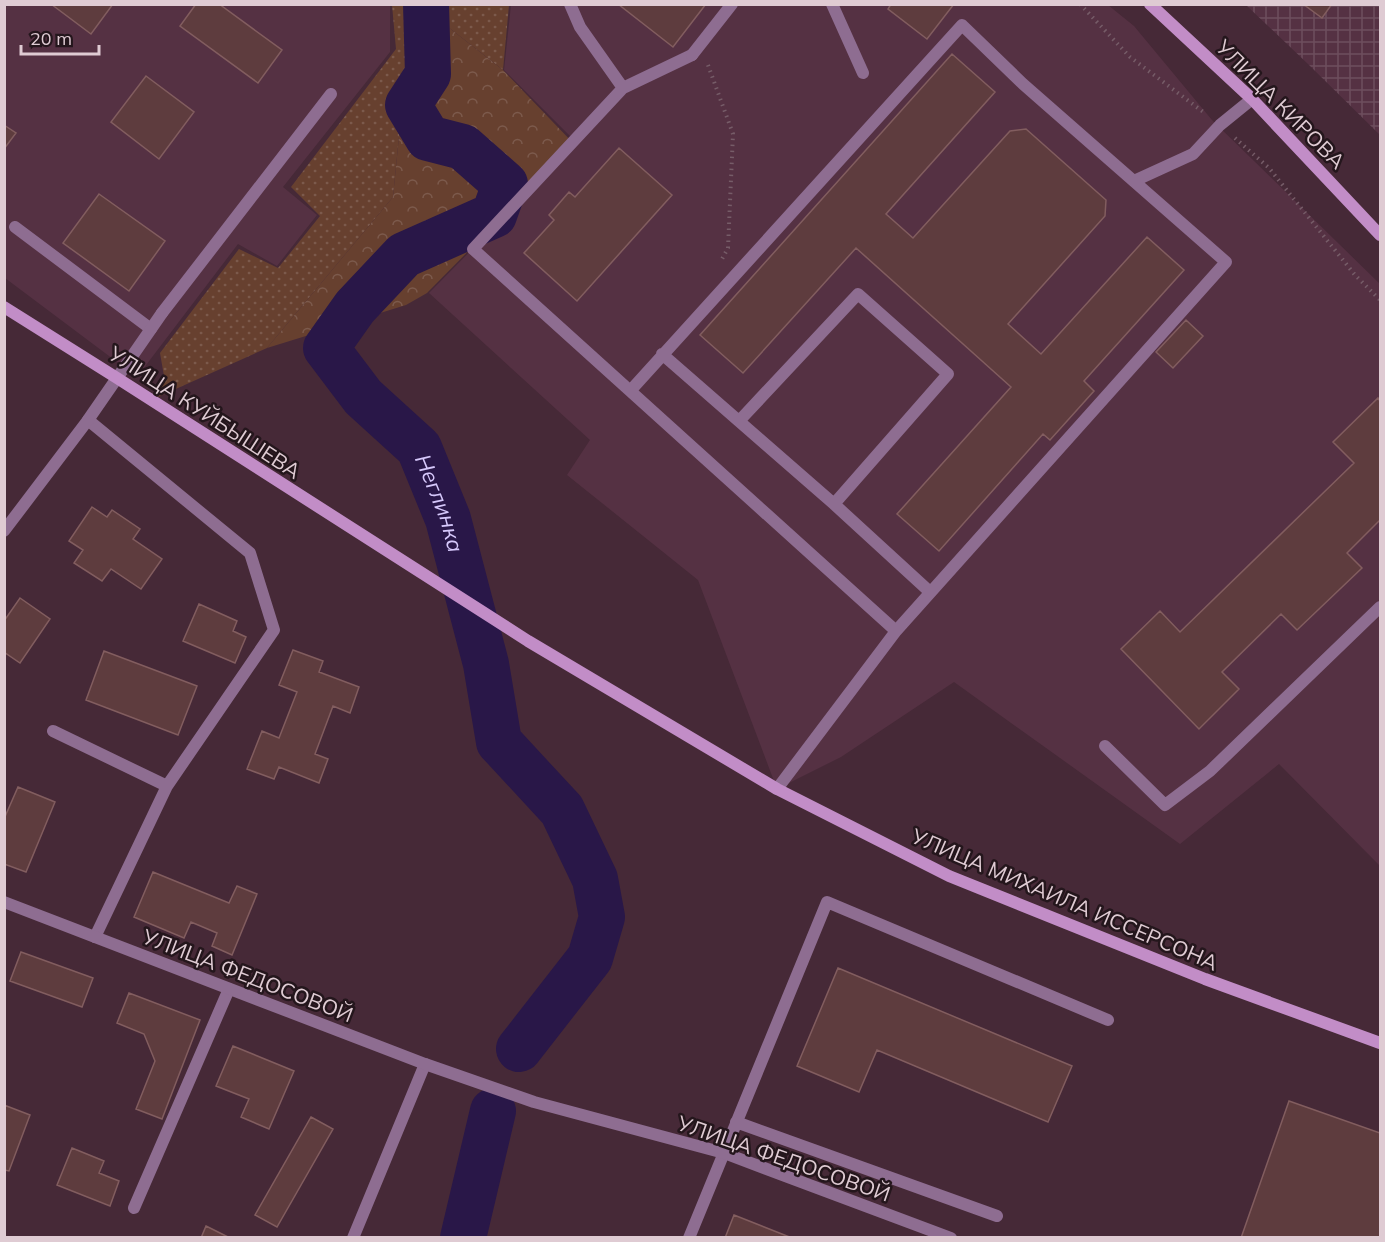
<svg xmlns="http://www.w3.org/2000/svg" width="1385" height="1242" viewBox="0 0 1385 1242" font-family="Mulish,sans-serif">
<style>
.built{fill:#553143}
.industrial{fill:url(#industrial-grid)}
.grass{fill:url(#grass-dots)}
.forest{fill:url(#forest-crowns)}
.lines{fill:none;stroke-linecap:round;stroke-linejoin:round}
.river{stroke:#291748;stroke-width:46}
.building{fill:#5e3c3e;stroke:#825d5f;stroke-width:1.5}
.path{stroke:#765c68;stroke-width:4;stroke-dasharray:1.5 4.5;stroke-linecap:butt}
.lane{stroke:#8e6d91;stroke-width:12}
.street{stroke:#8e6d91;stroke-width:12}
.secondary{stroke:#c28dc7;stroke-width:12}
.labels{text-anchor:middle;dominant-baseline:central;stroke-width:5;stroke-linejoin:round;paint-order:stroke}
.street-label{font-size:21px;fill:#dfcbd3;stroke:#24161c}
.water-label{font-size:22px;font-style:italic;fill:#d6c8fb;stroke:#24161c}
</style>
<defs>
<pattern id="industrial-grid" width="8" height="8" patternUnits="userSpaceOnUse" patternTransform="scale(1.5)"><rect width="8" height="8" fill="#553143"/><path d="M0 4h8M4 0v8" fill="none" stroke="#6d4e5d"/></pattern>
<pattern id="grass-dots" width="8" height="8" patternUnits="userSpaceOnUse" patternTransform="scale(1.5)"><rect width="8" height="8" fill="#67402f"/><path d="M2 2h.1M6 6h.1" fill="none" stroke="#7c5a4c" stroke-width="1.8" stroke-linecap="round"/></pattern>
<pattern id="forest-crowns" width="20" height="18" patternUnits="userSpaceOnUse" patternTransform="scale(1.5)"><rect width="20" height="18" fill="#67402f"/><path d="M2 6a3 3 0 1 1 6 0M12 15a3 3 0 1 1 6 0" fill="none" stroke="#7c5a4c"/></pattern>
</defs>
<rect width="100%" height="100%" fill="#462937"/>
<path class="built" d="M4 5H390V52L283 187 317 215 277 266 238 244 137 377 5 278Z
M511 5H1108L1134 26 1212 120 1380 284V866L1279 764 1180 844 954 682 841 757 777 789 698 580 567 475 590 440 429 293 577 143 504 70Z"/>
<path class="industrial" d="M1246 5H1380V135L1308 64Z"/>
<path class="grass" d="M392 5H412L393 197 267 348 149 401 164 376 160 353 239 249 278 268 320 216 291 187 396 49Z
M420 5H509L503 70Z"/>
<path class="forest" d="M412 5H420L503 70 574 144 427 293 406 305 267 348 393 197Z"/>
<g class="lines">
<g class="river">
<path id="s1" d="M426 4 428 74 408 105 428 138 463 147 505 184 494 215 404 255 355 307 326 348 363 397 419 448 448 519 486 664 499 742 562 810 595 879 602 917 590 958 519 1049"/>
<path d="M463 1238 493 1111"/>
</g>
</g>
<path class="building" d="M51 4H113L91 34Z
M196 4H219L282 50 258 83 180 26Z
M618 4H706L673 47Z
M891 4H954L927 39 888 9Z
M1303 4H1332L1322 18Z
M952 54 995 92 886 214 913 238 1010 131 1026 129 1106 200 1105 216 1008 324 1041 354 1147 237 1184 270 1084 381 1094 391 1050 440 1043 434 939 551 897 514 1011 387 856 248 743 373 700 335Z
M146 76 194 112 159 159 111 122Z
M4 125 16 133 4 149Z
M619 148 672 195 577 301 524 253 554 220 549 215 569 192 575 197Z
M99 194 165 241 129 291 63 243Z
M1186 320 1203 336 1173 368 1156 352Z
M1378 398 1380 401V520L1347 553 1362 568 1297 630 1281 614 1222 672 1239 689 1199 729 1121 649 1160 611 1180 632 1354 463 1333 442Z
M92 507 107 517 112 510 140 529 133 539 162 559 141 589 111 569 102 581 74 563 83 550 69 541Z
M20 598 50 619 20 663 4 652V621Z
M199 604 237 621 233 631 246 637 235 663 183 641Z
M293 650 323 661 319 672 359 687 350 713 333 706 315 754 328 759 319 783 279 767 274 779 247 769 262 731 279 738 297 692 279 685Z
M104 651 197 686 178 735 86 700Z
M18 787 55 802 26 872 4 864V819Z
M153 872 229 903 237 886 257 894 232 955 212 946 217 933 191 922 184 938 134 917Z
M21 952 93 978 82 1007 10 981Z
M838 968 1072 1066 1048 1122 877 1050 859 1092 797 1066Z
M129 993 200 1020 162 1119 136 1109 155 1061 144 1034 117 1023Z
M233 1046 294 1071 269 1129 241 1117 249 1099 216 1086Z
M1289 1101 1380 1133V1238H1241Z
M4 1105 30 1115 9 1171 4 1170Z
M311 1117 333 1129 277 1227 255 1215Z
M72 1148 104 1161 99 1173 119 1181 110 1206 57 1185Z
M734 1215 792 1238H725Z
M206 1226 230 1238H201Z"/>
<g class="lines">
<path class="path" d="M1080 4 1130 57 1206 114
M708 65 733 134 728 248 722 259
M1235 138 1269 168 1355 275 1380 300"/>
<path class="lane" d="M570 4 580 27 623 88
M832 4 863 73
M692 55 623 88 473 249 896 631
M1134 181 1193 154 1220 125 1252 99
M15 227 151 329
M162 313 331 94
M662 354 834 504 930 592
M631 390 962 25 1023 84 1226 262 896 631 777 789
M88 420 250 553 274 630 167 786 95 937
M740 420 858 294 948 374 834 504
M53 731 167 786
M1105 746 1165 805 1210 771 1380 607
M736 1122 997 1216
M134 1208 229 989
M353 1238 425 1064
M689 1238 827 902 1108 1020"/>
<path class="street" d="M692 55 732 4
M4 531 88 420 162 313
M4 902 425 1064 534 1102 724 1153 951 1238"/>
<path class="secondary" d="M1150 4 1252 99 1380 235
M4 307 117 378 528 641 777 789 949 876 1205 979 1380 1043"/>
</g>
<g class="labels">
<g class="street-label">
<text transform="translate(1281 104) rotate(45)">УЛИЦА КИРОВА</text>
<text transform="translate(205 412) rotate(33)">УЛИЦА КУЙБЫШЕВА</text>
<text transform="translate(1065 899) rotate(23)">УЛИЦА МИХАИЛА ИССЕРСОНА</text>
<text transform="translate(248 975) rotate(21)">УЛИЦА ФЕДОСОВОЙ</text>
<text transform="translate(784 1158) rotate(19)">УЛИЦА ФЕДОСОВОЙ</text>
</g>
<g class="water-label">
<text stroke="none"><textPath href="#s1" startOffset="687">Неглинка</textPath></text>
</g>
</g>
<rect width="1385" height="1242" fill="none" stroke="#dfcbd3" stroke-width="12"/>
<path d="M21 45v9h78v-9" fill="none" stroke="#dfcbd3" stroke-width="3"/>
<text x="30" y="45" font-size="18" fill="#dfcbd3" stroke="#24161c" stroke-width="4.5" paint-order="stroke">20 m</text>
</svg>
